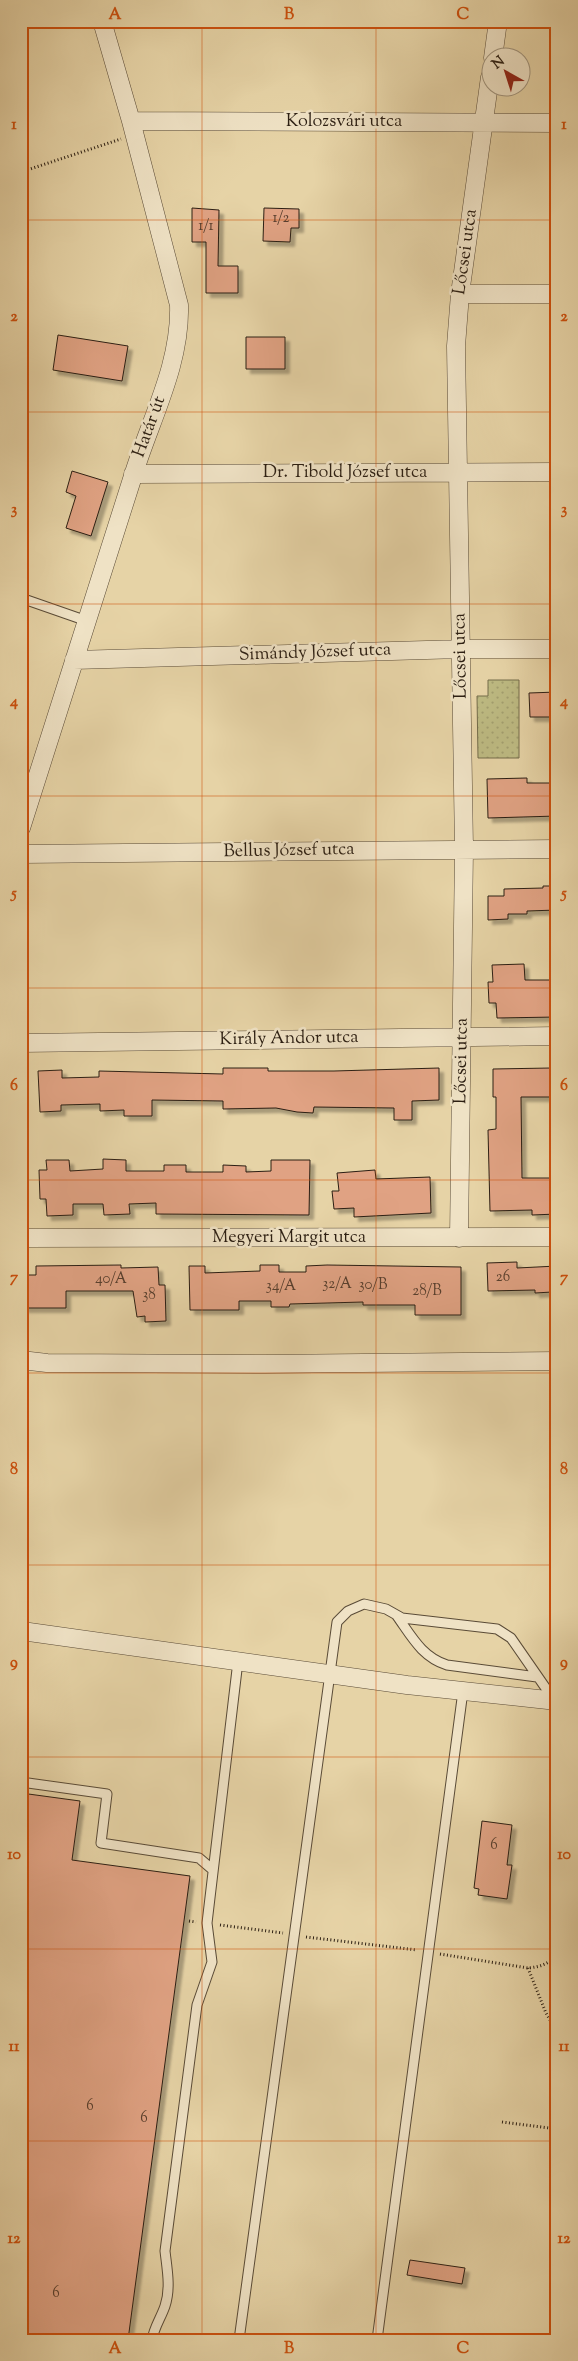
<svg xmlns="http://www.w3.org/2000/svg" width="578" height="2361" viewBox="0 0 578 2361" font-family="'Sorts Mill Goudy',serif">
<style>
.park{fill:url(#park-dots);stroke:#746c4a}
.building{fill:#e0a283;stroke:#2b1e12;filter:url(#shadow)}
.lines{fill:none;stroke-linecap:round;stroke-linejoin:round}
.lane-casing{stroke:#5a4b37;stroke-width:11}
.street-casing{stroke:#5a4b37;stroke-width:19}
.path{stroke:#2b1e12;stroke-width:3;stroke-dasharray:1 2.5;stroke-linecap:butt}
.lane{stroke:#efe2c5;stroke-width:9}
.street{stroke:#efe2c5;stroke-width:18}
.grid{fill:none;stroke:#cc500d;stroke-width:1;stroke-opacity:0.55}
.labels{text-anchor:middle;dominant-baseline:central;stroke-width:5;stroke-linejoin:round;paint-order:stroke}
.number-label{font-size:15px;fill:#583f2e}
.street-label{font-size:18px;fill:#2b1e12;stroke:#efe2c5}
.neatline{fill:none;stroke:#cc500d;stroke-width:2}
.grid-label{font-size:16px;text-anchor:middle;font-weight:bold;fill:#cc500d}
</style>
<defs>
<pattern id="park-dots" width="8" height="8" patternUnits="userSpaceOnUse" patternTransform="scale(1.25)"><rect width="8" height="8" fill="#bdba82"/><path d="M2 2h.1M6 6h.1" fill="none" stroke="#a39f6f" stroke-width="1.8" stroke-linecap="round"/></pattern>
<filter id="shadow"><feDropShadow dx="4.5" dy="4.5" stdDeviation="1" flood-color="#0004"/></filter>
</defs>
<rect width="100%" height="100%" fill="#e6d3a6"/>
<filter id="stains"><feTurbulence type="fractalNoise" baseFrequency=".004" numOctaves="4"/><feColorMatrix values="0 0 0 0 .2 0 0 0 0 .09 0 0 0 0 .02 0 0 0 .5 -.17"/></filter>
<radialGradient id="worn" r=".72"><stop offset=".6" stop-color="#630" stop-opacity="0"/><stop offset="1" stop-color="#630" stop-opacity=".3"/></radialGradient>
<path class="park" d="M488 680H519V758H478L477 696H488Z"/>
<path class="building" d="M192 208 219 210 218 266H238V293H206V242H192Z
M264 208 299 209V228H291L290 242 263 241Z
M58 335 128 346 122 381 53 370Z
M246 337H285V369H246Z
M72 471 108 482 91 536 66 528 76 496 66 492Z
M557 692V717H530L529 693Z
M527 778V783H557V816L488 818 487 779Z
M543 886H557V910L527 911V914H508V919L488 920V896H504V889L543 888Z
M524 964 525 980H557V1017L497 1018 496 1003H489L488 982H493L492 965Z
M223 1068H268V1071H334L439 1068V1100L412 1101V1120H394V1108L314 1107 313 1113 297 1112 276 1108 223 1109V1101L152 1100V1116H124V1110L100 1111V1104L61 1105V1111L40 1112 38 1071 62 1070V1078L99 1077V1071L223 1074Z
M551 1068V1097H521L522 1178H556L557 1214 532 1215V1210L490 1211 488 1130 496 1129V1097H493V1069Z
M103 1159 126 1160V1171H164V1165H186V1172H223V1165L246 1166V1172L271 1171V1160H310L309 1215 156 1214V1203L129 1204 130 1214 104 1215 103 1204H73V1215L47 1216 46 1199H40L39 1170H47L46 1160H69L70 1171 103 1169Z
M375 1170 376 1179 430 1177 431 1213 354 1217V1208L334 1209 332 1191H339L337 1173Z
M517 1262V1268L557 1266V1289L552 1290V1292L535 1293V1290L488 1291 487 1263Z
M121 1265V1268L158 1267 159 1285H165L166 1321 145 1322V1316L137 1317 133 1291H66V1308H24L23 1275H36V1266Z
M260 1265H279V1272H306V1266L327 1265 461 1267V1315H415V1305H363V1302L290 1304 289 1307H271V1301H239V1310H190L189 1266H205V1273L260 1271Z
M21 1793 80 1801 72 1860 190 1876 128 2340H47L21 2336Z
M482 1821 512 1825 507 1865H512L507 1899 478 1895 479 1889 474 1888Z
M410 2260 465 2268 462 2284 407 2275Z"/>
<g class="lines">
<g class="lane-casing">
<path id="lane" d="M21 598 87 621
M397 1616C412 1637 422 1657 447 1665L537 1677
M21 1782 107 1794 101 1843 199 1858 213 1870
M152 2340C154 2327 161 2318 165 2306 171 2288 167 2269 165 2251L197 2005 212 1962 207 1923 238 1661
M239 2340 337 1622 348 1611 364 1604 386 1609 402 1618 497 1629 511 1638 554 1700
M377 2340 463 1691"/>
</g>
<g class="street-casing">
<path id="street" d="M493 58 498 21
M131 121 557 123
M460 294H557
M133 474 557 472
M74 660 461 649H557
M21 828C58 710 96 594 133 476 150 420 181 365 179 305L131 121 102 21
M21 854 557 849
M21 1043 557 1036
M21 1238 557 1237
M459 1238 464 849 456 346 460 294 490 77
M21 1360 47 1363 265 1364 557 1361
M21 1633 29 1632 407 1685 557 1701"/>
</g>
<path class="path" d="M21 172 121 139
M189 1921 196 1922
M220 1925 283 1933
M306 1937 417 1950
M440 1954 528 1968C539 1967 550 1964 557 1954
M528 1968 546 2013 557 2032
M502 2122 557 2129"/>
<use href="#lane" class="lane"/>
<use href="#street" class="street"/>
</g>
<path class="grid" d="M202 21V2340M376 21V2340M21 220H557M21 412H557M21 604H557M21 796H557M21 988H557M21 1180H557M21 1373H557M21 1565H557M21 1757H557M21 1949H557M21 2141H557"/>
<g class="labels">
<g class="number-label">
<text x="281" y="218">1/2</text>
<text x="206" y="226">1/1</text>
<text x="503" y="1277">26</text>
<text x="111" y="1279">40/A</text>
<text x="337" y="1284">32/A</text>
<text x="373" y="1285">30/B</text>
<text x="281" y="1286">34/A</text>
<text x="427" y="1291">28/B</text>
<text x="149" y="1295">38</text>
<text x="494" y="1845">6</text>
<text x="90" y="2106">6</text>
<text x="144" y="2118">6</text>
<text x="56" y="2293">6</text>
</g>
<g class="street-label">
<text x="344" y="122">Kolozsvári utca</text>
<text transform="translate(466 252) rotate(-82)">Lőcsei utca</text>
<text transform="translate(150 427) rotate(-70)">Határ út</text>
<text x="345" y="473">Dr. Tibold József utca</text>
<text transform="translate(315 653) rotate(-2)">Simándy József utca</text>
<text transform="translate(461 656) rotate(-91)">Lőcsei utca</text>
<text transform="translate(289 851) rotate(-1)">Bellus József utca</text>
<text transform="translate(289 1039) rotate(-1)">Király Andor utca</text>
<text transform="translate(462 1061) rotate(-89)">Lőcsei utca</text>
<text x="289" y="1238">Megyeri Margit utca</text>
</g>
</g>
<rect width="578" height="2361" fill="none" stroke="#e6d3a6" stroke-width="55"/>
<g transform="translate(506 72) rotate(321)"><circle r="24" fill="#efe2c5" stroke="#a1947d"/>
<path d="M0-4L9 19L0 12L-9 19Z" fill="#8f2418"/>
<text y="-8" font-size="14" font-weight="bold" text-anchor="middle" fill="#2b1e12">N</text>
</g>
<rect x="28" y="28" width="522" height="2306" class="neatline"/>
<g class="grid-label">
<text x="115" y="19">A</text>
<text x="289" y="19">B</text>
<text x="463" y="19">C</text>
<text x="14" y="129">1</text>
<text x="564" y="129">1</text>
<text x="14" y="321">2</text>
<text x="564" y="321">2</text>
<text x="14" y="514">3</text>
<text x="564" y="514">3</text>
<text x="14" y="706">4</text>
<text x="564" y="706">4</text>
<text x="14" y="898">5</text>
<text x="564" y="898">5</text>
<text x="14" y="1090">6</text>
<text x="564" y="1090">6</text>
<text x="14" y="1282">7</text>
<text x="564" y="1282">7</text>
<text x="14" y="1474">8</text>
<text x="564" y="1474">8</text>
<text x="14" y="1667">9</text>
<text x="564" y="1667">9</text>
<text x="14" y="1859">10</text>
<text x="564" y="1859">10</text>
<text x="14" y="2051">11</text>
<text x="564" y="2051">11</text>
<text x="14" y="2243">12</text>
<text x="564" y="2243">12</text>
<text x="115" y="2353">A</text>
<text x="289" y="2353">B</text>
<text x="463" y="2353">C</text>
</g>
<rect width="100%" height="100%" filter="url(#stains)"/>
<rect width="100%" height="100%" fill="url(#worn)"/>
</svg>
